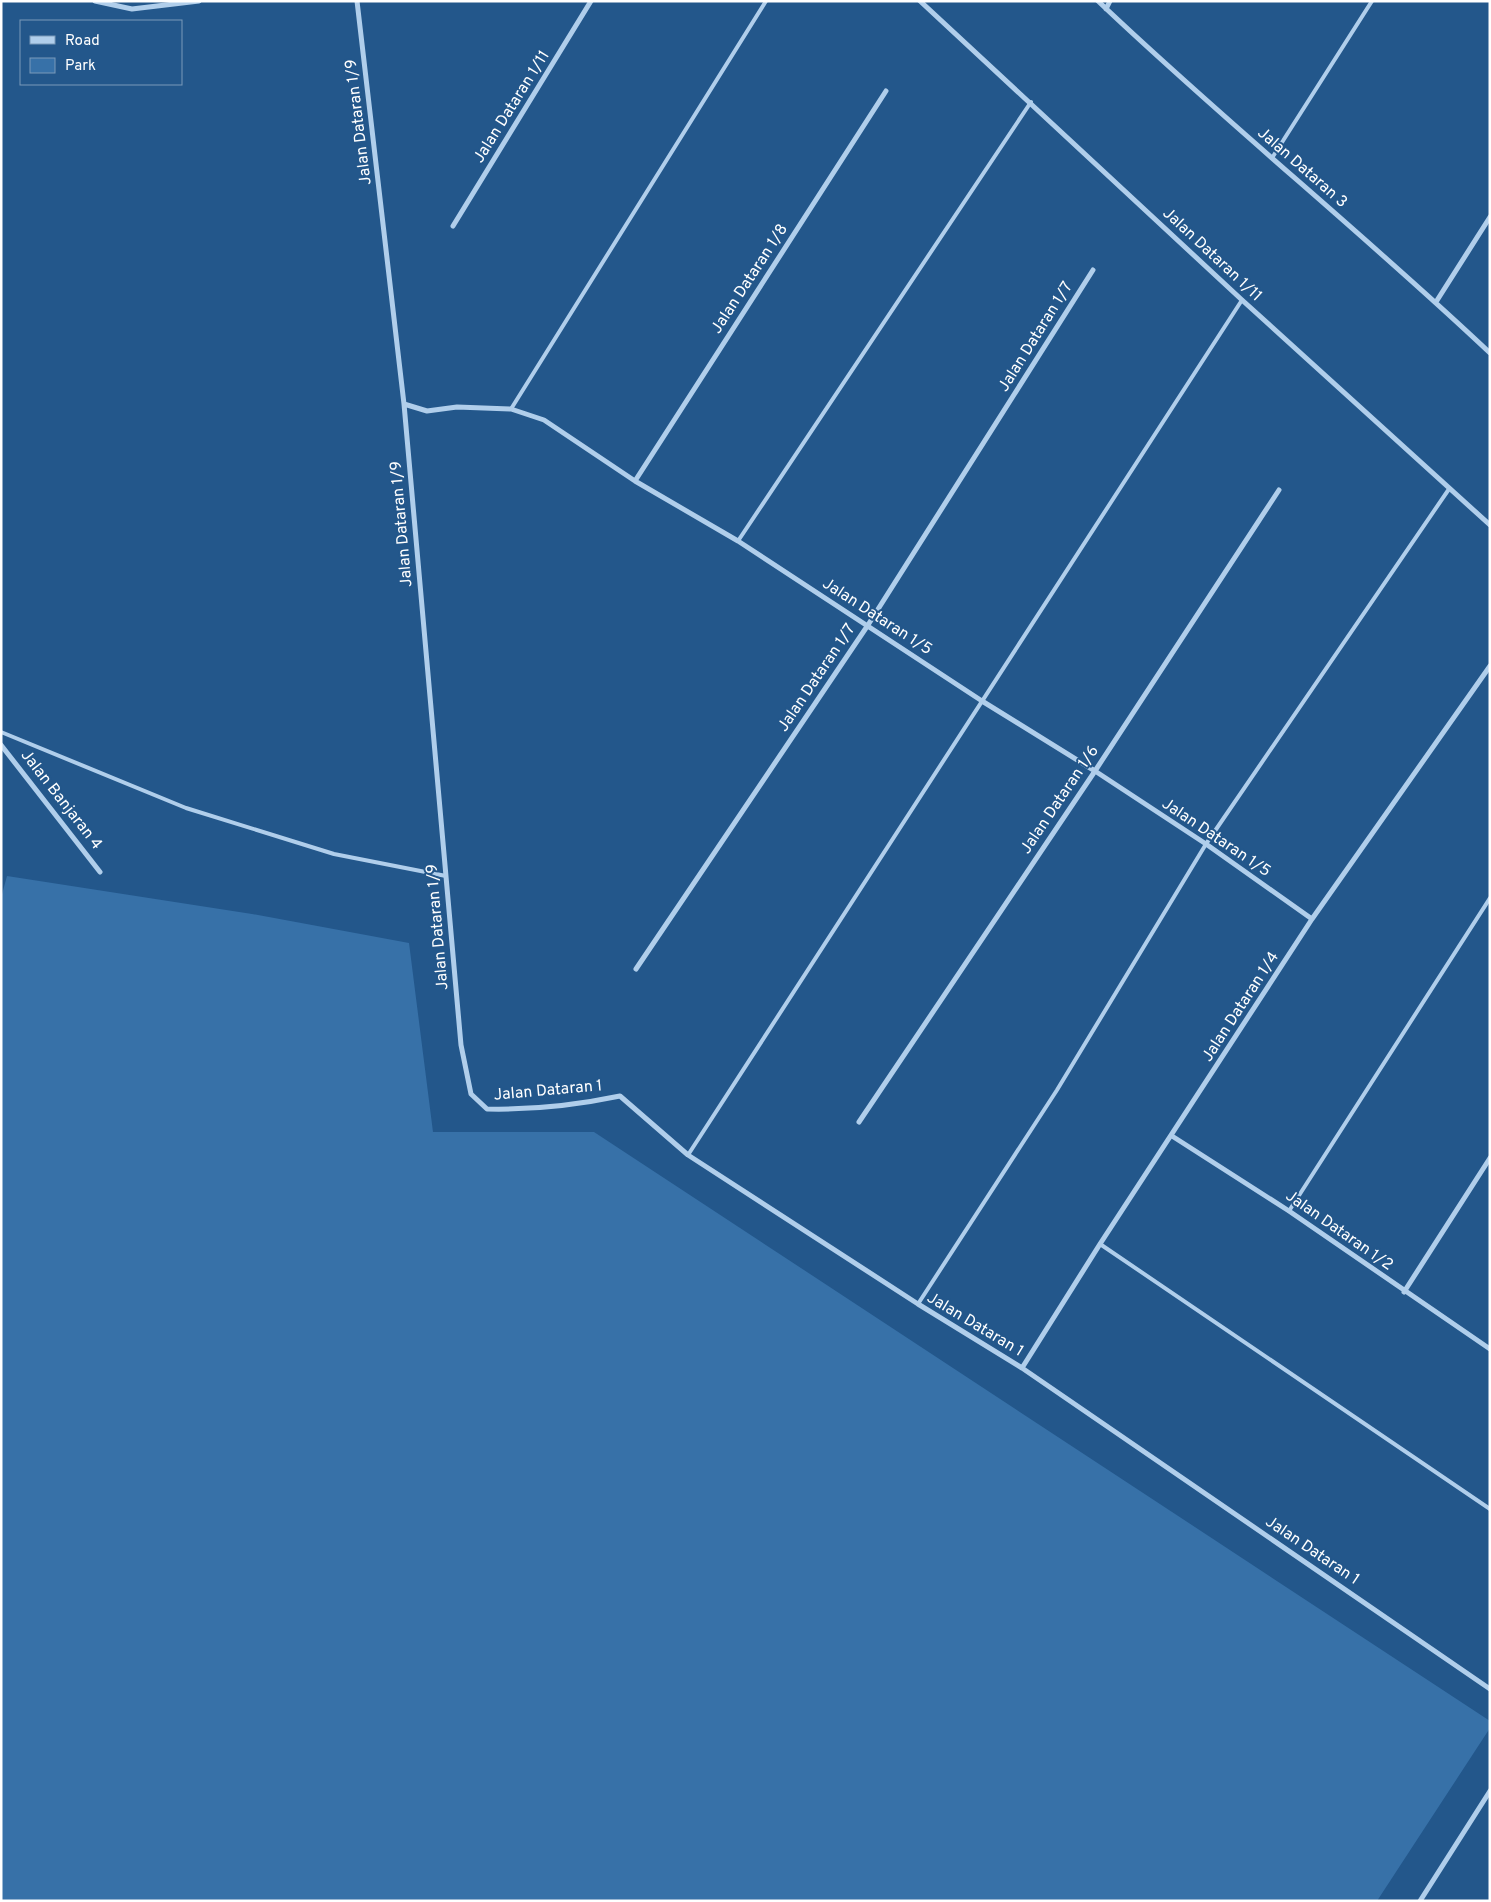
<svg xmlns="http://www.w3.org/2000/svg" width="1491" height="1902" viewBox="0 0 1491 1902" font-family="Overpass,sans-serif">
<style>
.green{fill:#3771a8}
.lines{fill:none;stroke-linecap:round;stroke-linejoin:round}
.lane{stroke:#b0ceeb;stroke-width:4}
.street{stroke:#b0ceeb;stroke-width:5}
.labels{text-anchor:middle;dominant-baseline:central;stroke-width:4;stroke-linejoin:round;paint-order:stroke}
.street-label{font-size:16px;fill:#fff;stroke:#23578b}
</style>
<rect width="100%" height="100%" fill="#23578b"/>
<path class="green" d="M7 876 252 914 409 943 433 1132H594L1490 1721V1728L1377 1901H1V898Z"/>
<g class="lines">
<path class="lane" d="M1272 158 1372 1
M511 409 766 1
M738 541 1031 102
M1 732 186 808 334 854 446 876
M688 1155 1242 300
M1289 1211 1490 898
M1100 1244 1490 1509
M918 1304 1057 1090 1206 844 1449 489"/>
<path class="street" d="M95 1 132 9 199 1
M357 1 404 404 461 1045 471 1094 487 1109C531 1110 577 1105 620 1096L688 1155 918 1304 1022 1368 1490 1689
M920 1 1242 300 1490 525
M1098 1C1225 122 1362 232 1490 353
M1106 9 1110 1
M453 226 591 1
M1436 302 1490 217
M404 404 427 411 457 407 511 409 544 420 635 481 738 541 982 701 1095 771 1206 844 1312 919
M635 481 886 91
M1 745 100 872
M636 969 868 625 1093 270
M859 1122 1095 771 1279 490
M1172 1136 1289 1211 1490 1349
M1404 1292 1490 1158
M1022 1368 1100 1244 1312 919 1490 666
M1420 1901 1490 1791"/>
</g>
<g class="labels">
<g class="street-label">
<text transform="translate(512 107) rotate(-58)">Jalan Dataran 1/11</text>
<text transform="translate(359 122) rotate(-97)">Jalan Dataran 1/9</text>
<text transform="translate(1302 168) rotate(41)">Jalan Dataran 3</text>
<text transform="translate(1212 255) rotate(43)">Jalan Dataran 1/11</text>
<text transform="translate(750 279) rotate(-57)">Jalan Dataran 1/8</text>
<text transform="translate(1036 337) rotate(-58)">Jalan Dataran 1/7</text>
<text transform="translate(402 524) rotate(-95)">Jalan Dataran 1/9</text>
<text transform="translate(877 617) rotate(33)">Jalan Dataran 1/5</text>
<text transform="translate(817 678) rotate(-56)">Jalan Dataran 1/7</text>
<text transform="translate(61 800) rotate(52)">Jalan Banjaran 4</text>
<text transform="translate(1060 800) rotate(-56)">Jalan Dataran 1/6</text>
<text transform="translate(1216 838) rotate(34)">Jalan Dataran 1/5</text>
<text transform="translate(438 927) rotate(-95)">Jalan Dataran 1/9</text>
<text transform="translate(1241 1007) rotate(-57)">Jalan Dataran 1/4</text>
<text transform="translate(548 1091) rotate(-5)">Jalan Dataran 1</text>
<text transform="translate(1339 1231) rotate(35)">Jalan Dataran 1/2</text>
<text transform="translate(975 1325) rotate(31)">Jalan Dataran 1</text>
<text transform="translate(1312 1551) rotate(34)">Jalan Dataran 1</text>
</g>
</g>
<rect width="1491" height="1902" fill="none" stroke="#ffffff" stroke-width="5"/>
<rect x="20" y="20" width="162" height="65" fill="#23578b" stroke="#7b9ab9"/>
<rect x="30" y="36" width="25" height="8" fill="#b0ceeb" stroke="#7b9ab9"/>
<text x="65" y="45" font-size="15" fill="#ffffff">Road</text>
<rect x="30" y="58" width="25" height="15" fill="#3771a8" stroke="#7b9ab9"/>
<text x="65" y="70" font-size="15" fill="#ffffff">Park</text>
</svg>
